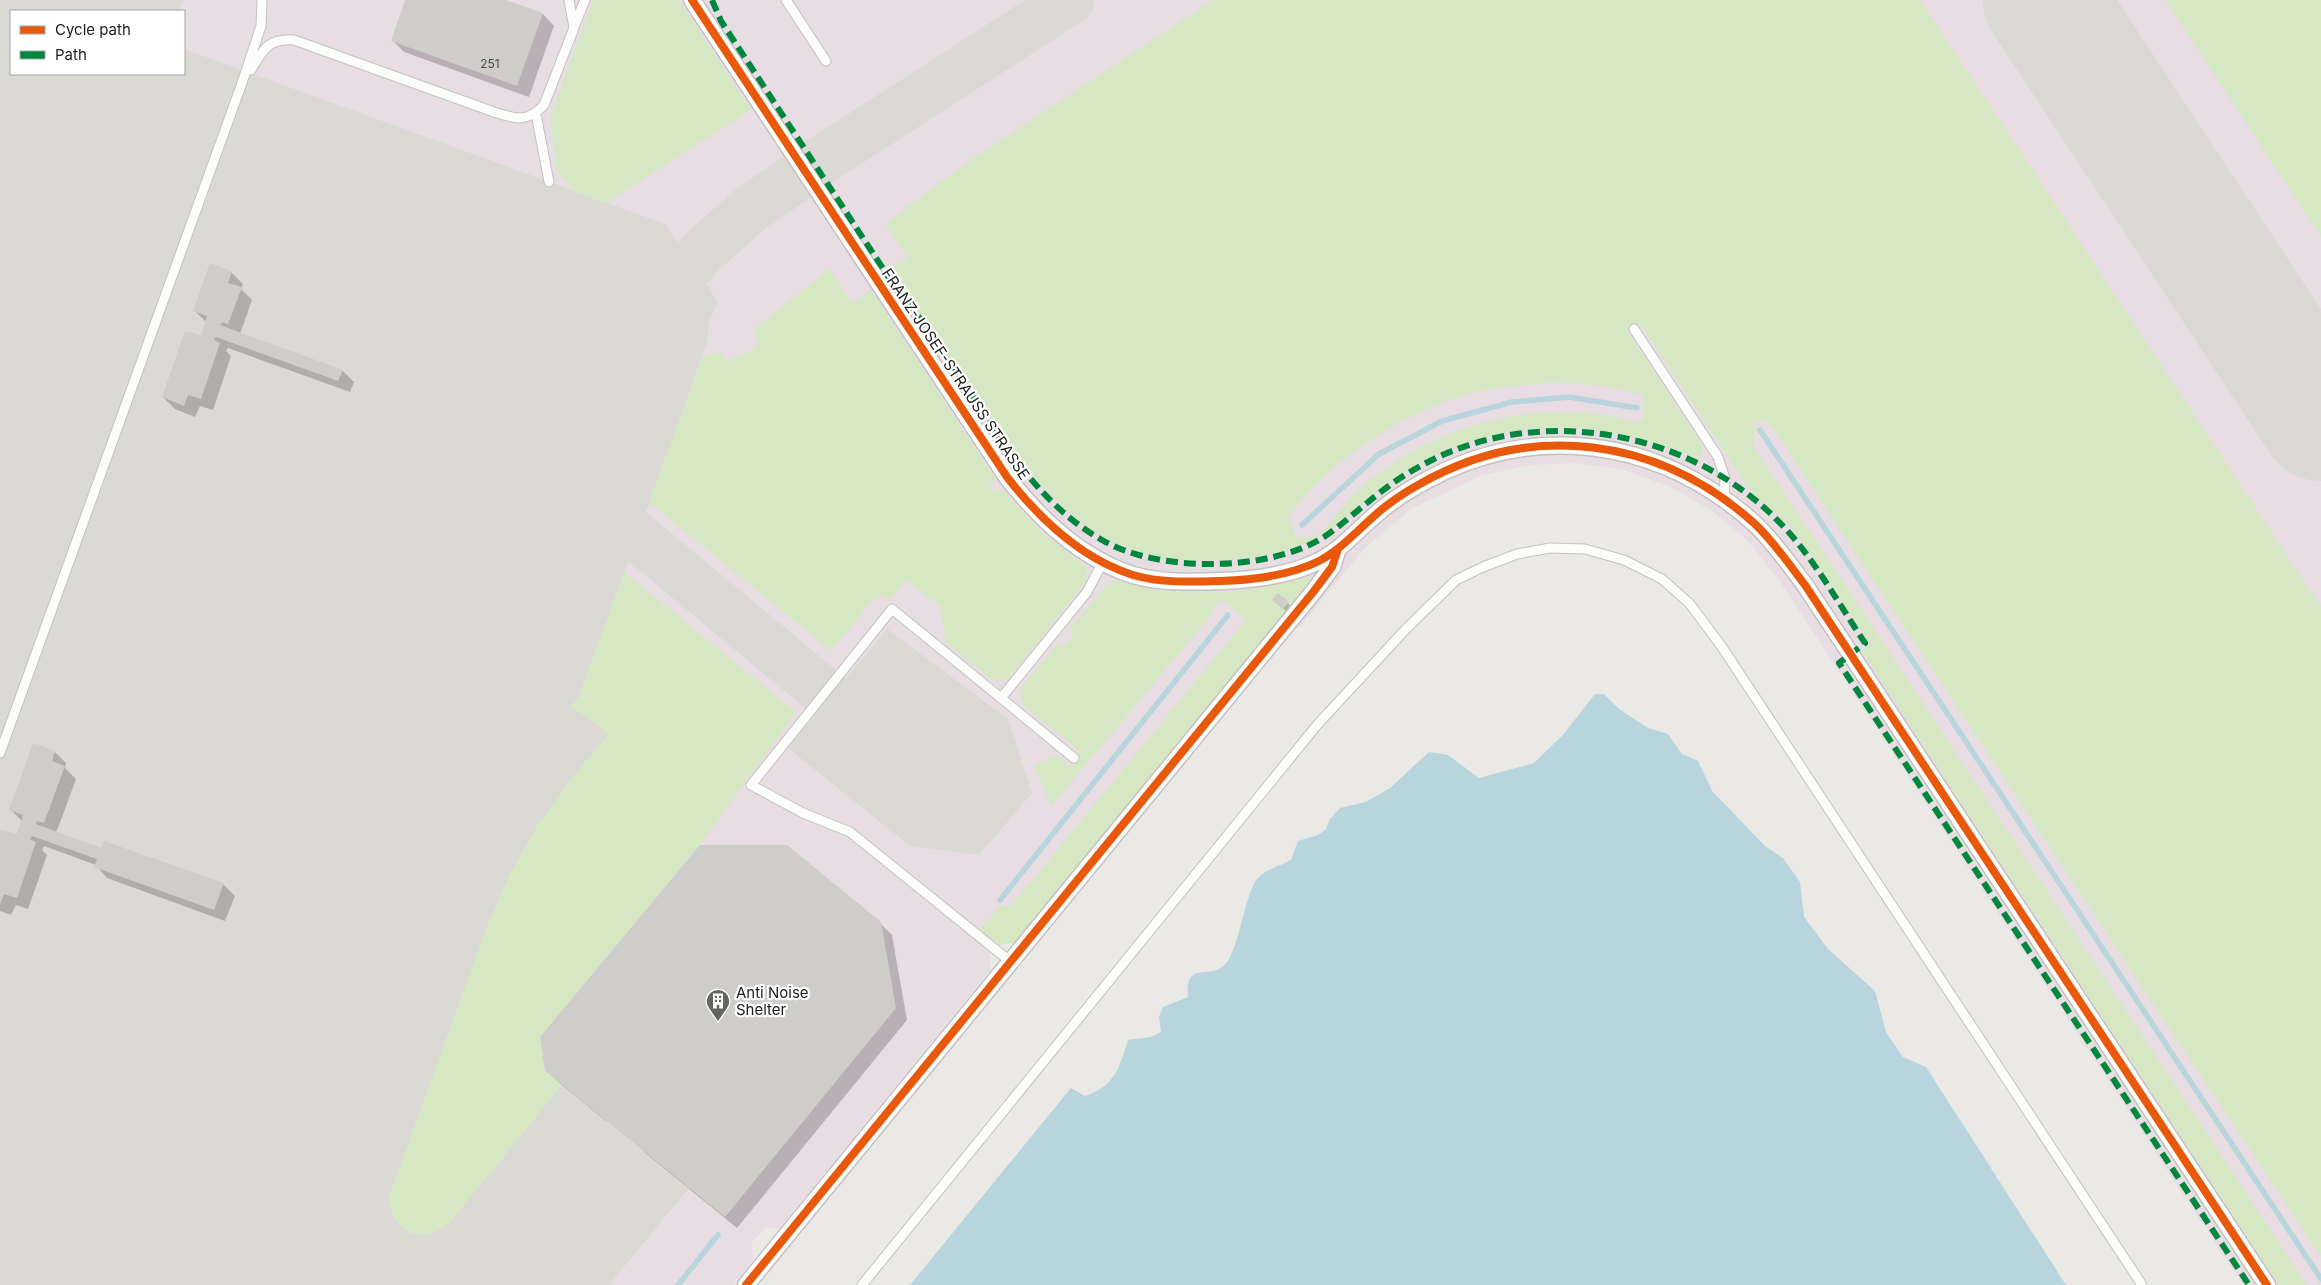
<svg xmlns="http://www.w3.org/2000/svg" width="2321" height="1285" viewBox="0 0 2321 1285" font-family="Inter,sans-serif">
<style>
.industrial{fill:#e8dde3;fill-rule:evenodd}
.airport{fill:#dad9d3}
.grass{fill:#d5e8c3;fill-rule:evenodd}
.water{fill:#b8d4dd}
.shadow{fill:#0003}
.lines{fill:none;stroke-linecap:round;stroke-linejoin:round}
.stream{stroke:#b8d4dd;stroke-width:5.5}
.taxiway{stroke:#dad9d6;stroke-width:49}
.runway{stroke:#dad9d6;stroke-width:122}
.building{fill:#cecdca}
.service-casing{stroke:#c3c2c1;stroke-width:11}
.minor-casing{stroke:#c3c2c1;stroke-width:19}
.service{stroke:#fcfcfb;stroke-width:9}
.minor{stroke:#fcfcfb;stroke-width:16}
.quiet{stroke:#00873e;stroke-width:6;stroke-dasharray:12 6;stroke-linecap:butt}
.cycleway-casing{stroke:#fff;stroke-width:11}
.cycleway{stroke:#e8590c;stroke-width:8}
.labels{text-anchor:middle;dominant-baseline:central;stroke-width:4.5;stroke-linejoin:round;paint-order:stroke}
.number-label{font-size:12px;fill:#484848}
.street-label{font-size:15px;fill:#1c1c1c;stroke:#fff}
.poi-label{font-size:15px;fill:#1c1c1c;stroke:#fff;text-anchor:start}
</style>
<rect width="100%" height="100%" fill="#eae9e5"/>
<path class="industrial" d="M0 0H2321V1285H2243L1779 580 1747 540 1712 511 1673 488 1624 470 1575 463 1528 465 1480 476 1411 509 1365 548 1298 629 1281 614 999 941 989 954 991 969 779 1229 766 1227 752 1242 753 1260 733 1285H0ZM11 11H184V74H11Z"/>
<path class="airport" d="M0 0H184L179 11H11V74H184V49L665 224 718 302 709 322 706 346 579 697 571 706 609 734 572 778 538 825 511 872 488 924 389 1197 394 1219 411 1233 486 1178 562 1085 688 1189 609 1285H0Z
M887 629 1008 719 1032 793 979 855 910 846 788 748Z"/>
<path class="grass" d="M593 0H679L751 110 606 203 575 192 557 171 550 118Z
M1213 0H1920L2321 607V1257L1774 430 1765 420 1755 423 1754 447 2307 1285H2279L1862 652 1870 644 1801 541 1781 517 1753 495 1640 324 1628 332 1701 444 1703 451 1700 459C1633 435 1572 418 1501 434 1466 441 1429 455 1400 475 1374 493 1351 516 1325 533 1285 560 1206 565 1160 558 1142 555 1126 549 1110 541 1076 523 1050 494 1025 467L889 270 908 258 885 224 969 161ZM1553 382 1604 386 1643 395 1644 418 1636 423C1561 396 1452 420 1390 466 1379 473 1368 480 1359 489 1344 502 1334 522 1318 534 1311 538 1303 539 1296 537L1288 517C1296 508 1304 497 1312 488 1352 446 1428 401 1485 390 1508 386 1531 385 1553 382Z
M2165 0H2321V237Z
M829 269 852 303 871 290 996 480 989 484 995 493 1002 489 1044 534 1086 567 1087 580 1008 679 995 681 989 678 946 642 940 606 906 580 890 600 881 596 872 601 831 651 649 502 703 356 722 352 726 362 756 348 754 333 758 326Z
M624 572 796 712 700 845 540 1037 545 1071 562 1085 450 1222C423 1247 391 1233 389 1197L488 924 511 872 538 825 572 778 609 734 571 706 579 697Z
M1316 575 1015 943 998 945 980 929 1000 906H1010L1027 887 1245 621 1229 604 1222 601 1215 605 1207 620 1051 806 1034 766 1056 755 1069 766 1080 752 1024 706 1020 697 1021 688 1059 642 1065 646 1073 637 1069 630 1105 586 1114 581C1126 582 1136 587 1148 589 1208 597 1259 592 1316 575Z"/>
<path class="water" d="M1595 694H1604L1619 709 1648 728 1668 734 1682 754 1698 761 1712 791 1765 846 1783 858 1800 882 1804 917 1828 949 1875 991 1886 1032 1903 1057 1926 1067 2066 1285H910L1071 1088 1085 1096C1115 1086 1119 1068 1128 1040L1151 1037 1161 1032 1159 1017 1163 1007 1188 997C1185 957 1212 983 1227 962 1241 942 1245 889 1260 876 1267 869 1282 865 1291 860L1298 841 1318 835 1326 829 1330 819 1340 808 1366 802 1390 788 1429 752 1448 755 1479 778 1534 763 1563 735Z"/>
<path class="shadow" d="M407 0H502L543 14 554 26 529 97 404 52 392 40Z
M231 272 243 284 241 289 252 300 240 334 343 371 354 382 350 392 228 348 226 351 231 356 213 410 200 406 195 417 175 409 163 397 201 336 206 322 195 311Z
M1278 594 1290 605 1286 611 1276 602Z
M55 752 66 763 65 768 76 779 56 833 102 849 223 884 235 896 225 921 107 878 96 865 44 846 42 850 47 855 28 909 16 905 11 915 0 911V836L17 835 22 821 11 810Z
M880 923 892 935 907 1020 737 1228 558 1082 546 1070Z"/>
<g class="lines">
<path class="stream" d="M1760 430 2321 1279
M1302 525 1379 454 1442 421 1512 402 1569 397 1637 408
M1000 900 1228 615
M678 1285 718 1235"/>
<path class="taxiway" d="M34 11 37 0
M0 107 12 74
M576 447C577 470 579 480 593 500L966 810
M268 1285 576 447 596 396 630 338 653 307 703 251 752 208 816 164 1070 0
M503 1285 667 1085"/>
<path class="runway" d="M2044 0 2321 420"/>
</g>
<path class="building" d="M405 0H506L543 13 517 86 391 41Z
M210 263 232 271 228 283 242 287 228 324 222 322 220 325 343 370 338 381 216 337 214 340 220 343 201 399 188 395 184 406 162 397 185 331 201 335 207 316 193 311Z
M1278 593 1289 602 1283 609 1272 600Z
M33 743 55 751 52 761 65 766 44 823 37 821 36 824 101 848 104 841 224 883 214 910 94 867 97 859 32 836 30 839 36 842 17 898 4 894 0 904V832L1 830 17 834 23 815 9 810Z
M700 845H787L881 922 896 1008 725 1217 545 1071 540 1037Z"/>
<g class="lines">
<g class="service-casing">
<path id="service" d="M786 0 826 61
M574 27 585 0
M251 70C263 50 268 38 294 40L494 112C515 119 527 123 544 105L574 28 569 0
M536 114 549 182
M1634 329 1718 457 1725 479 1724 500
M1001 698 1074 758
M0 753 242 83 261 26 262 0
M1011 962 850 832 803 813 751 785 892 609 1001 698 1087 592 1103 562
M862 1285 1317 725 1405 630 1456 580 1483 567 1517 554 1550 548 1585 549 1624 560 1662 579 1690 604 1722 647 2142 1285"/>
</g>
<g class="minor-casing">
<path id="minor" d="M692 0 1007 477C1039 518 1082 559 1133 575 1160 583 1192 582 1220 581 1253 580 1289 576 1319 561 1340 550 1355 533 1373 517 1386 505 1402 494 1418 485 1531 420 1659 437 1755 524 1774 542 1789 564 1805 585L2267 1285
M746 1285 1314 591 1332 567 1338 549"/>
</g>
<use href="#service" class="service"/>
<use href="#minor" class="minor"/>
<path class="quiet" d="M712 0 721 21 899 293C910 307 923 321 933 336 982 406 1024 496 1102 540 1158 573 1269 572 1324 537 1339 527 1353 514 1367 503 1386 487 1406 473 1428 462 1542 403 1693 431 1781 524 1814 558 1838 603 1865 643L1839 663 2249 1285"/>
<g class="cycleway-casing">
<path id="cycleway" d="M692 0 1007 477C1039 518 1082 559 1133 575 1160 583 1192 582 1220 581 1253 580 1289 576 1319 561 1340 550 1355 533 1373 517 1386 505 1402 494 1418 485 1531 420 1659 437 1755 524 1774 542 1789 564 1805 585L2267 1285
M746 1285 1314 591 1332 567 1338 549"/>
</g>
<use href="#cycleway" class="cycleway"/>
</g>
<defs>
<g id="building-pin" transform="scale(1.25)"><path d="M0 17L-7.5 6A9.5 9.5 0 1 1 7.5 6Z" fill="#646462" stroke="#fff"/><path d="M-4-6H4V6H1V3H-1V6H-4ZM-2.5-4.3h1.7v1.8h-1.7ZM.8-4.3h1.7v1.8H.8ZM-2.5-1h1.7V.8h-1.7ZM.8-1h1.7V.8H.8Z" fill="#fff"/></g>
</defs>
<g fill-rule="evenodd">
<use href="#building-pin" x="718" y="1001"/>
</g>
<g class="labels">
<g class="number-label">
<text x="490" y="63">251</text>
</g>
<g class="street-label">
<text transform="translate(956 374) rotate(56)">FRANZ-JOSEF-STRAUSS STRASSE</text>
</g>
<g class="poi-label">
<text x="736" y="992">Anti Noise<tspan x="736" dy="17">Shelter</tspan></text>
</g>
</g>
<rect x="10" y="10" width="175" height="65" fill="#ffffff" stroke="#a4a4a4"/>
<rect x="20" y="26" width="25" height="8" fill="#e8590c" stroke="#a4a4a4"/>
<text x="55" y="35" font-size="15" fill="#1c1c1c">Cycle path</text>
<rect x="20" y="51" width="25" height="8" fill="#00873e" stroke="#a4a4a4"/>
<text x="55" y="60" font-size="15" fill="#1c1c1c">Path</text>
</svg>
